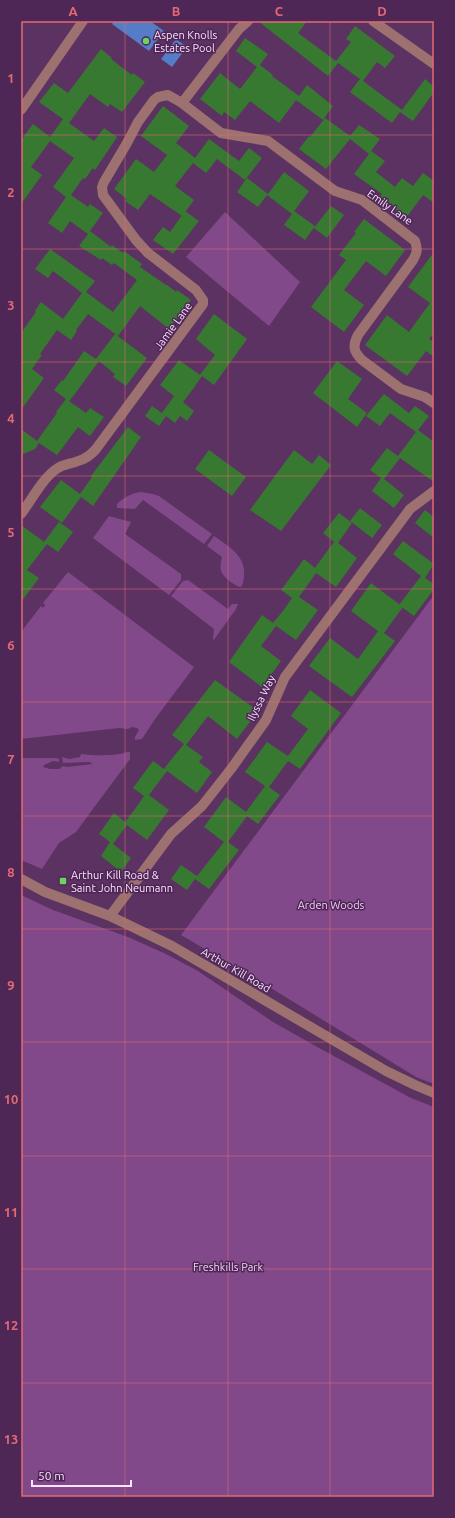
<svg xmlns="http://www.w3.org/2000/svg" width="455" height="1518" viewBox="0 0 455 1518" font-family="Ubuntu,sans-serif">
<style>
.green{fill:#814989}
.water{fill:#547cc7}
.building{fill:#387932}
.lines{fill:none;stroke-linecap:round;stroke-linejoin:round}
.minor{stroke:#9d716f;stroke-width:10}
.grid{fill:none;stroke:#e36973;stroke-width:1;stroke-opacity:0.55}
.poi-dot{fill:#6cd362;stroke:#4f2756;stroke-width:1.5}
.labels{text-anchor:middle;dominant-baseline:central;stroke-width:3;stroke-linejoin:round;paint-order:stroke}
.poi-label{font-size:11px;fill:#fce3ff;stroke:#4f2756;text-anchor:start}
.street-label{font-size:11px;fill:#fce3ff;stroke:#4f2756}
.park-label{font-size:11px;fill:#f2d1f7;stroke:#4f2756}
.neatline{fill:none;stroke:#e36973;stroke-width:1.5}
.grid-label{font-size:13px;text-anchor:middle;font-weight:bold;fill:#e36973}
</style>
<rect width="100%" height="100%" fill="#5b3261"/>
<path class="green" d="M225 212 300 282 269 326 186 257Z
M141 492 153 494 159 496 212 534 204 544 143 500 135 509 117 508V504C124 497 132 493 141 492Z
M109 516 131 522 125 534 181 574V580L169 595 93 538Z
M214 536C228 546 246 556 244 575 244 580 243 584 241 587 235 586 222 577 221 570 220 566 221 561 222 557L207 546Z
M68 572 194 667 155 719 142 739 135 740V737L139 730 137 728 132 727 128 729 119 728 21 739V632L41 606 43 608 45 605 43 603Z
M188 580 228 609 232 604H238L236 609 213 641 214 629 171 596 183 581Z
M434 595V1084L416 1077 261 982 181 935Z
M127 752H130V759L76 832 59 843 42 869 21 860V758H56L59 759V762L53 761 44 765 43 767 50 769H59L63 766 67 767 93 764 89 762 63 763 62 757 69 759 80 757 81 754C92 756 118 756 127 752Z
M21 895 53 910 128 937 166 954 198 971 273 1022 321 1049 411 1098 434 1107V1497H21Z"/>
<path class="water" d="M114 21H150L164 31 149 51 112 24Z
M176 39 187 47 172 67 161 59Z"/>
<path class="building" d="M258 21H307L298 33 336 61 351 42 346 39 355 26 395 56 385 68 377 62 363 81 402 110 425 79 434 87V92L413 121 400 112 392 123 350 92 360 79 338 63 328 76Z
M245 38 268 54 260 65 273 75 272 76 299 96 307 85 333 106 323 120 296 100 279 123 250 101 235 120 224 112 222 116 200 99 220 73 240 89 257 67 236 51Z
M101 49 112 58 111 59 132 75 133 73 145 82 122 112 110 104 108 107 90 94 69 123 94 141 104 128 117 137 95 170 93 168 85 179 83 178 71 195 88 207 90 204 103 213 90 231 111 247 112 245 123 253 124 251 142 264 140 267 166 285H167L176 292 177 290 191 300 169 329 140 306 118 336 88 314 76 330 77 331 71 340 57 330 40 354 42 355 32 369 44 378 21 410V333L36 312 35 311 41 302 63 319 82 293 53 271 48 278 35 269 50 249 95 281 86 292 113 312 137 280 114 263 112 265 102 258 101 260 79 246 88 234 70 221 62 233 48 223 66 197 53 187 74 158 50 141 31 167 42 175 21 204V140L33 124 50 137 63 119 39 102 54 83 68 93Z
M163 106 189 126 176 143 195 158 209 139 239 161 249 148 262 158 245 180 217 159 206 173 193 163 175 186 194 200 182 216 150 194 138 210 125 201 127 199 114 189 136 159 154 172 167 155 141 136Z
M325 118 350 136 359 125 380 139 371 151 385 161 376 172 395 187 402 178 413 186 423 173 434 181V203L423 195 406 218 396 210 397 208 380 196 382 194 354 174 369 154 350 139 326 169 299 149 309 136 310 137Z
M284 172 309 191 292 214 267 195 258 207 237 192 247 178 268 194Z
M331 206 344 215 327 238 314 228Z
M185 211 199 221 173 254 153 240 163 227 170 232Z
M294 211 315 226 305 240 284 225Z
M364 219 405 250 386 276 366 261 344 290 364 305 344 332 311 307 346 260 339 255 356 233 354 232Z
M434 252V333L429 339 434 342V357L426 351 407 376 365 345 387 315 409 332 430 303 408 287Z
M214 314 247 339 214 385 202 376 193 389 183 402 194 411 187 421 180 416 175 423 166 416 159 426 145 416 152 406 162 413 174 396 160 385 179 360 200 375 215 355 196 339Z
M115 334 147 358 126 386 113 377 115 374 99 361 74 395 69 401 86 413 90 408 104 417 90 436 78 427 57 455 39 443 35 449 21 455V429L37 441 57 413 56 412 66 399 54 390 62 380 63 381 84 351 96 359Z
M337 361 362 379 348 399 367 413 357 427 313 393Z
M384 394 409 413 415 406 429 416 418 430 434 442V482L400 458 384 479 404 495 394 508 372 491 381 478 370 470 387 448 398 456 416 432 390 413 380 426 366 416Z
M128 427 141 437 93 506 81 497 62 523 40 507 61 480 80 494 92 477 91 476Z
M209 450 246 477 232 496 195 469Z
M294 450 312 464 319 455 331 465 281 531 250 510Z
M360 508 382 525 372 538 350 521Z
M425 510 434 517V538L415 523Z
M339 513 352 523 338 543 357 558 336 587 316 573 299 597 318 610 296 640 276 626 261 646 281 661 262 687 229 662 262 615 273 623 283 611 292 598 281 590 304 559 315 568 325 554 334 542 323 533Z
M59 522 73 532 58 552 44 542Z
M21 525 47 544 27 570 39 578 21 602Z
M403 541 434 564 425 578 434 584V589L414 616 399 605 421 576 393 554Z
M371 583 403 607 384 633 395 641 352 697 309 666 330 638 358 659 378 631 351 611Z
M215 680 258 711 237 739 208 716 186 745 203 757 199 762 212 772 197 793 167 771 149 795 169 810 147 840 127 825 113 844 131 858 121 872 101 856 110 842 99 834 114 813 125 822 135 809 144 796 133 788 153 761 164 769 174 756 184 744 172 735Z
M310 690 341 713 300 769 288 761 269 787 280 795 258 824 247 816 228 842 239 850 209 889 195 879 187 890 171 879 181 865 197 876 224 842 204 827 226 797 246 812 265 786 245 772 267 742 288 756 308 729 291 716Z"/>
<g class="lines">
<path class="minor" d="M373 21 434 64
M182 103 239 29 248 21
M21 110 83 21
M21 514C31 501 44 476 58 468 64 464 71 464 78 461 86 459 91 455 96 449L203 304V300L196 290 148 253 136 240 103 195 102 187 104 182 127 143 138 122 154 100 158 97 168 95 182 103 221 133 268 141 335 191 362 200 415 241C418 249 417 253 413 260L358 335C352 346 354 352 362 360L401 389 425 397 434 403
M21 879 45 892 110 916 172 946 386 1071 415 1085 434 1093
M110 916 171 834 202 806 231 769 266 720 285 677 410 509 434 491"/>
</g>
<path class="grid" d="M125 21V1497M228 21V1497M330 21V1497M21 135H434M21 249H434M21 362H434M21 476H434M21 589H434M21 702H434M21 816H434M21 929H434M21 1042H434M21 1156H434M21 1269H434M21 1383H434"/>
<g class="poi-dot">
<circle cx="146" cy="41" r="4"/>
<rect x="59" y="877" width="8" height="8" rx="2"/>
</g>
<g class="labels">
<g class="poi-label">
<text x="154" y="35">Aspen Knolls<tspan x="154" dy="13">Estates Pool</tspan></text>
<text x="71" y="875">Arthur Kill Road &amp;<tspan x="71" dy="13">Saint John Neumann</tspan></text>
</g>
<g class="street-label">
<text transform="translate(390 207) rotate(35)">Emily Lane</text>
<text transform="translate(173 326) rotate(-54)">Jamie Lane</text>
<text transform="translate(261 698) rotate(-64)">Ilyssa Way</text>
<text transform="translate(236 970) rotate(30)">Arthur Kill Road</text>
</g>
<g class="park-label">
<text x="331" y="905">Arden Woods</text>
<text x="228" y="1267">Freshkills Park</text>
</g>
</g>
<rect width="455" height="1518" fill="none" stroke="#4f2756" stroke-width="44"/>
<path d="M32 1480v6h99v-6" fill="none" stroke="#fce3ff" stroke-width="2"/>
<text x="38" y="1480" font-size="12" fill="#fce3ff" stroke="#4f2756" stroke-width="3" paint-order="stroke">50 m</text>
<rect x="22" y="22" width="411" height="1474" class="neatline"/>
<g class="grid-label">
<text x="73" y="16">A</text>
<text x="176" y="16">B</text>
<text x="279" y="16">C</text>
<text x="382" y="16">D</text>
<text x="11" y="83">1</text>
<text x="11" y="197">2</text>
<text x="11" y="310">3</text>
<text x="11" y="423">4</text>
<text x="11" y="537">5</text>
<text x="11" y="650">6</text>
<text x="11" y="764">7</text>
<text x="11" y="877">8</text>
<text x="11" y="990">9</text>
<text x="11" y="1104">10</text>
<text x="11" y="1217">11</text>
<text x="11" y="1330">12</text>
<text x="11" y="1444">13</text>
</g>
</svg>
